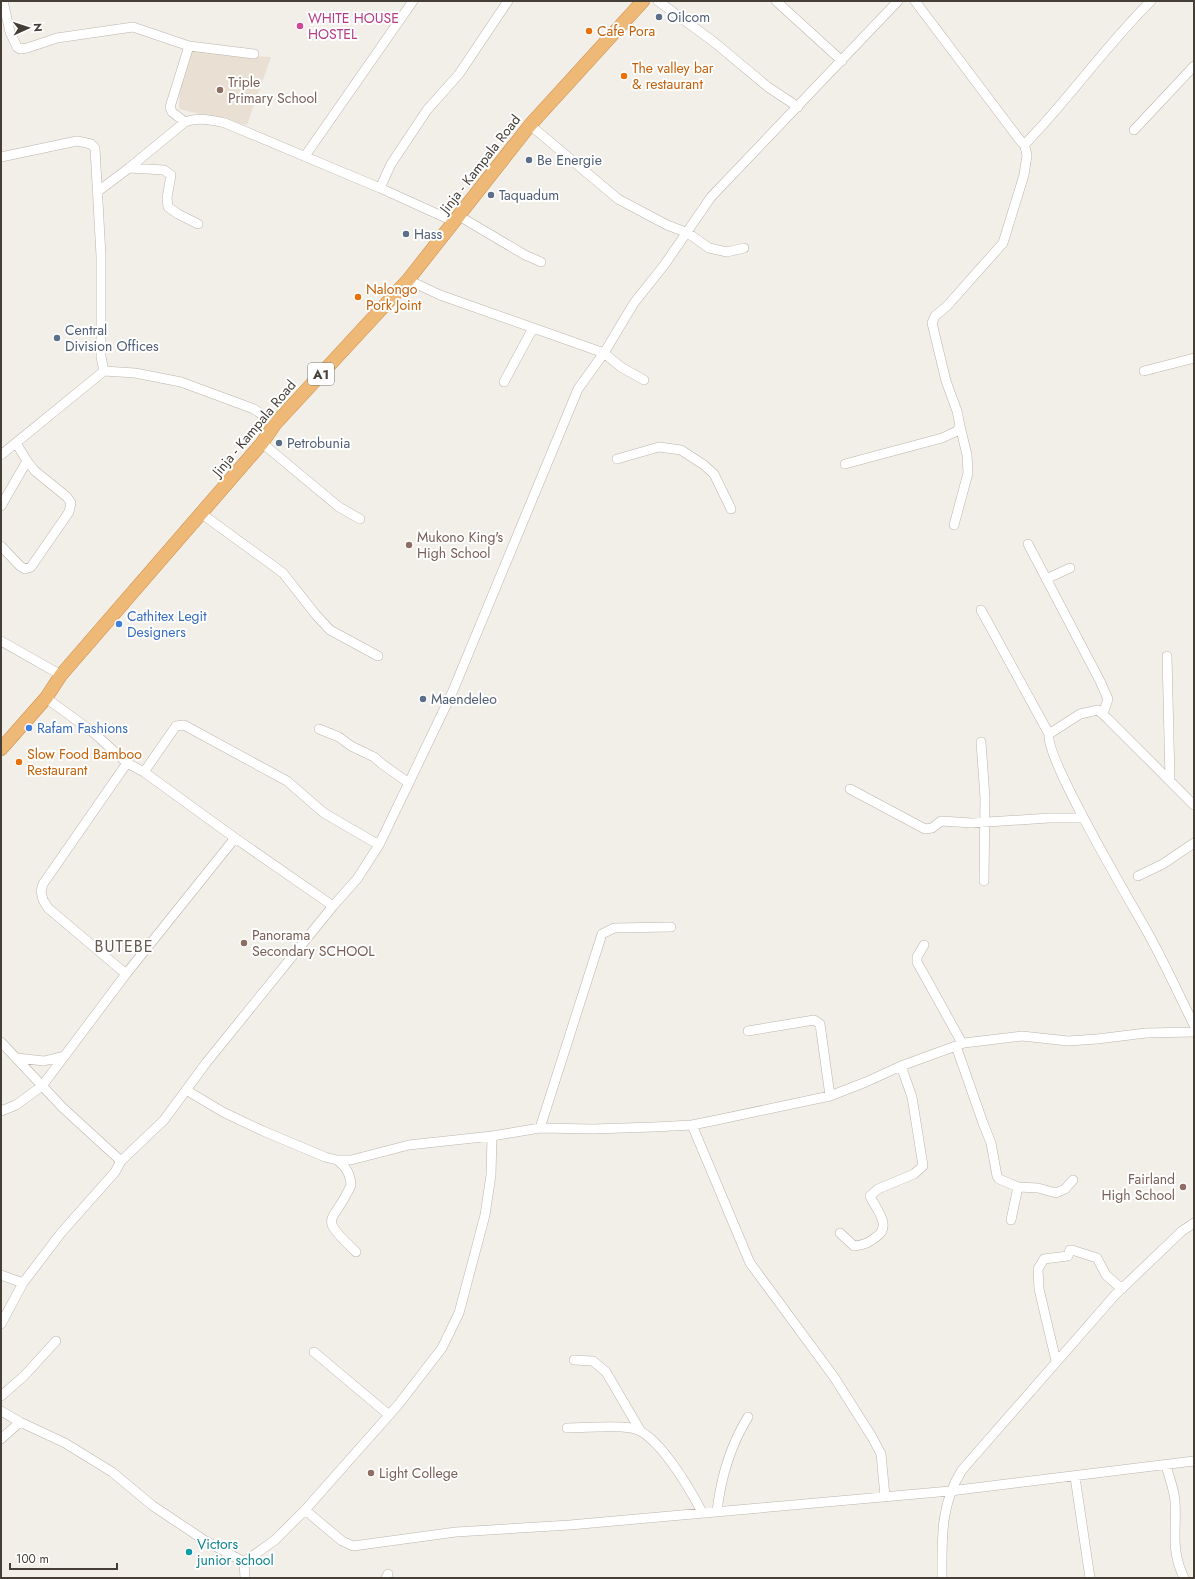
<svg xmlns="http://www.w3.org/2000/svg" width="1195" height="1579" viewBox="0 0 1195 1579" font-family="Jost,sans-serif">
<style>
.education{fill:#e9e0d3}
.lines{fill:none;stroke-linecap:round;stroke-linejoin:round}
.minor-casing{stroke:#bcb4ab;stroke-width:10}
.highway-casing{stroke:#cc8c47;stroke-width:14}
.minor{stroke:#fff;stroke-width:9}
.highway{stroke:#eeb876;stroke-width:13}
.service-dot{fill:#5c6f8a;stroke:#fff;stroke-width:1.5}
.hotel-dot{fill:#d1479c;stroke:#fff;stroke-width:1.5}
.food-dot{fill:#e8710a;stroke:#fff;stroke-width:1.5}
.education-dot{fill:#8d6e63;stroke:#fff;stroke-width:1.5}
.shop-dot{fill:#3f7fe0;stroke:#fff;stroke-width:1.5}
.culture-dot{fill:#0f9aa8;stroke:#fff;stroke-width:1.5}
.labels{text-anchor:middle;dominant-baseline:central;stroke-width:4;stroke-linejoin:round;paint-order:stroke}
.shield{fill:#fff;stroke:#7c7873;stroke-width:1}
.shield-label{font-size:13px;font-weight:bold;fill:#443e37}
.service-label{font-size:14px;fill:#4e5e75;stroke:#fff;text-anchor:start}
.hotel-label{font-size:14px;fill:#b23c85;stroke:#fff;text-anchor:start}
.food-label{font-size:14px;fill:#c56008;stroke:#fff;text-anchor:start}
.education-label{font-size:14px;fill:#785e54;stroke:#fff;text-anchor:start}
.street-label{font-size:14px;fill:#443e37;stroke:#fff}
.shop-label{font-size:14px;fill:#366cbe;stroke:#fff;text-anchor:start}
.culture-label{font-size:14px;fill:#0d838f;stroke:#fff;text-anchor:start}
.quarter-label{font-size:16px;letter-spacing:1px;fill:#665a50;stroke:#fff}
</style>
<rect width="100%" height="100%" fill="#f2eee8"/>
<path class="education" d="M196 49 232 55 271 57 247 125 179 109 180 78 185 55Z"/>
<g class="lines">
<g class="minor-casing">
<path id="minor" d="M3 1 10 32 17 47 20 49 27 48 57 38 133 27 189 46 254 54
M658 1 714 42 768 87 798 107
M776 1 842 61
M915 1 1022 143H1026C1070 98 1106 45 1151 1
M185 122 172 112 170 107 189 46
M530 125 618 199 667 225 688 233 709 248 727 252 744 248
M1134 130 1194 66
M305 156 413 1
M1 157 77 141 91 144 95 148 101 256V357L104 371
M129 168 164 170 171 175 167 198 168 207 178 214 198 224
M380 188 391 164 427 110 459 74 508 1
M97 192 129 168 185 122C198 117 212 120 225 123L380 188 455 222
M459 216 525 255 541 262
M408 280 440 295 604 353 621 367 644 380
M1144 371 1194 358
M504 382 533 328
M262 443 339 507 360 519
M1 455 104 371 135 373 181 382 254 409 275 424
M617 459 659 447 681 450 704 465 714 474 731 509
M845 464 942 438 957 431 960 426 957 411 946 381 932 323 935 316 947 306 1003 243 1024 175 1027 155 1024 143
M1 506 27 461
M202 514 283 573 316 615 330 630 378 656
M954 525 968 473 967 455 960 426
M1028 544 1100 681 1108 699 1103 714
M1 546 20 566 25 569 31 567 69 512 71 503 67 497 35 471 27 461 16 443
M1046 579 1070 568
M981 610 1049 734
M1 641 61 675
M1167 656 1170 780
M46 698 94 733 127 763 144 772 235 838 333 906
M319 729 339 737 351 746 374 757 382 764 409 783
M981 742 985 798 984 881
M144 772 176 726 184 725 287 781 324 813 379 845
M850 789 925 829 932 828 941 821 972 823 1049 818H1083
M1194 805 1108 719 1098 710 1080 714 1049 734C1044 757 1133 906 1149 935 1165 964 1179 995 1194 1025
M1138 876 1163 864 1194 843
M924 945 917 957V962L962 1043
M126 974 48 908 43 900 41 891 43 884 127 763
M748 1031 814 1020 820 1024 830 1096
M1 1042 63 1108 121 1161 164 1120 206 1063 333 906 357 879 379 845 452 693 578 389 604 353 634 303 665 264 711 197 898 1
M956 1046 983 1123 991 1143 997 1176 999 1179 1018 1187 1011 1220
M17 1058 44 1061 64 1056
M186 1090 223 1112 263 1131 325 1157 337 1160H351L409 1145 492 1136 540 1128 593 1129 654 1127 692 1125 712 1121 830 1096 866 1082 901 1066 964 1043 1022 1036 1068 1041 1097 1039 1146 1033 1194 1032
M1 1111 16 1105 42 1086 126 974 235 838
M692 1125 750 1263 834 1377 872 1437 881 1454 885 1496
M540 1128 602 934 614 928 671 927
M337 1160C346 1167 350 1173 351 1185 333 1226 316 1214 356 1252
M1018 1187 1038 1188 1056 1193 1065 1189 1073 1180
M840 1233 854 1246C864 1245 868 1243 876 1237 893 1226 875 1208 870 1196L878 1189 914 1174 923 1166 912 1097 901 1066
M1 1275 23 1283 61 1233 115 1172 121 1161
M1 1324 23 1283
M314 1352 389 1415
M574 1360 593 1361 606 1372 640 1430
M1056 1361 1039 1289 1038 1269 1044 1259 1068 1256 1070 1250H1072L1097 1258 1106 1275 1122 1289
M1 1396 24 1376 56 1341
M1 1411 20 1422 65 1443 112 1472 153 1506 204 1540 244 1562
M567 1428C587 1428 612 1425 631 1428 657 1431 691 1491 702 1512
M1 1439 20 1422
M1166 1465C1169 1477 1174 1489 1175 1501 1177 1531 1170 1548 1184 1578
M1075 1477 1090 1578
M305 1510 342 1541 353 1546 456 1532 570 1525 950 1491 1194 1461
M717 1511C721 1477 730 1446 748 1417
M245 1578 244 1562 275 1540 305 1510 398 1405 442 1348 459 1313 485 1215 491 1175 492 1136
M386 1578 388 1574
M942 1578C942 1539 940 1505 962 1470L1115 1295 1182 1231 1194 1223"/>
</g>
<g class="highway-casing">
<path id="highway" d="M1 749 46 698 61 675 262 443 275 424 408 280 530 125 643 1"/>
</g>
<use href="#minor" class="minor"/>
<use href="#highway" class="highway"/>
</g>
<g class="service-dot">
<circle cx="659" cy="17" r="4"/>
<circle cx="529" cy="160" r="4"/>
<circle cx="491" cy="195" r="4"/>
<circle cx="406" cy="234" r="4"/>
<circle cx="57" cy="338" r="4"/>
<circle cx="279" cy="443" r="4"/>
<circle cx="423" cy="699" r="4"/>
</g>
<circle class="hotel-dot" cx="300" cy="26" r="4"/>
<g class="food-dot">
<circle cx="589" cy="31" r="4"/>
<circle cx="624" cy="76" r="4"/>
<circle cx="358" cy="297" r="4"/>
<circle cx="19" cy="762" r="4"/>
</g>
<g class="education-dot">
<circle cx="220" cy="90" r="4"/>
<circle cx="409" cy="545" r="4"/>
<circle cx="244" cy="943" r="4"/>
<circle cx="1183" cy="1187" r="4"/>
<circle cx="371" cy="1473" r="4"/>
</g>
<g class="shop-dot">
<circle cx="119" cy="624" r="4"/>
<circle cx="29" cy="728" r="4"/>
</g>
<circle class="culture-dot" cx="189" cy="1552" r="4"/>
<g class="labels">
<rect class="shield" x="308" y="363" width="26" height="22" rx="3"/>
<g class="shield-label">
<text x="321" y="374">A1</text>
</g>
<g class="service-label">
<text x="667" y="17">Oilcom</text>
<text x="537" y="160">Be Energie</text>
<text x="499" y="195">Taquadum</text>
<text x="414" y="234">Hass</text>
<text x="65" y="330">Central<tspan x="65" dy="16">Division Offices</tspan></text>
<text x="287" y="443">Petrobunia</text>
<text x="431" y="699">Maendeleo</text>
</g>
<g class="hotel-label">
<text x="308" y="18">WHITE HOUSE<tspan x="308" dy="16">HOSTEL</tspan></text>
</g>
<g class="food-label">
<text x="597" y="31">Cafe Pora</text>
<text x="632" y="68">The valley bar<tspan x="632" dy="16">&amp; restaurant</tspan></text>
<text x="366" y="289">Nalongo<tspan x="366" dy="16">Pork Joint</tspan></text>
<text x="27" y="754">Slow Food Bamboo<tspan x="27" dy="16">Restaurant</tspan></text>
</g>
<g class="education-label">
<text x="228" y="82">Triple<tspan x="228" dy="16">Primary School</tspan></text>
<text x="417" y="537">Mukono King's<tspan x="417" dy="16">High School</tspan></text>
<text x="252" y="935">Panorama<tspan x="252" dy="16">Secondary SCHOOL</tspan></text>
<text x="1175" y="1179" text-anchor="end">Fairland<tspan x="1175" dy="16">High School</tspan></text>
<text x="379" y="1473">Light College</text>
</g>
<g class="street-label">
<text transform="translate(480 164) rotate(-52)">Jinja - Kampala Road</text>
<text transform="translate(254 428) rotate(-50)">Jinja - Kampala Road</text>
</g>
<g class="shop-label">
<text x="127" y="616">Cathitex Legit<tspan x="127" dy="16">Designers</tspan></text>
<text x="37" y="728">Rafam Fashions</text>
</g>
<g class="culture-label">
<text x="197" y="1544">Victors<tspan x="197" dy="16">junior school</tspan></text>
</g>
<g class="quarter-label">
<text x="124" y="946">BUTEBE</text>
</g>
</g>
<rect width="1195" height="1579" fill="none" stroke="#443e37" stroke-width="4"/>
<g transform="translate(28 28) rotate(87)" stroke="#ffffff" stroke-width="3" paint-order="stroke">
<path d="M0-3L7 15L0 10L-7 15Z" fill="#443e37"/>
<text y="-6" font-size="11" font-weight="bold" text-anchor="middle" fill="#443e37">N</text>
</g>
<path d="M10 1563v6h107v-6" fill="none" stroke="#443e37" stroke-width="2"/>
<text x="16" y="1563" font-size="12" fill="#443e37" stroke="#ffffff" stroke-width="3" paint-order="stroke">100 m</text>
</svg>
